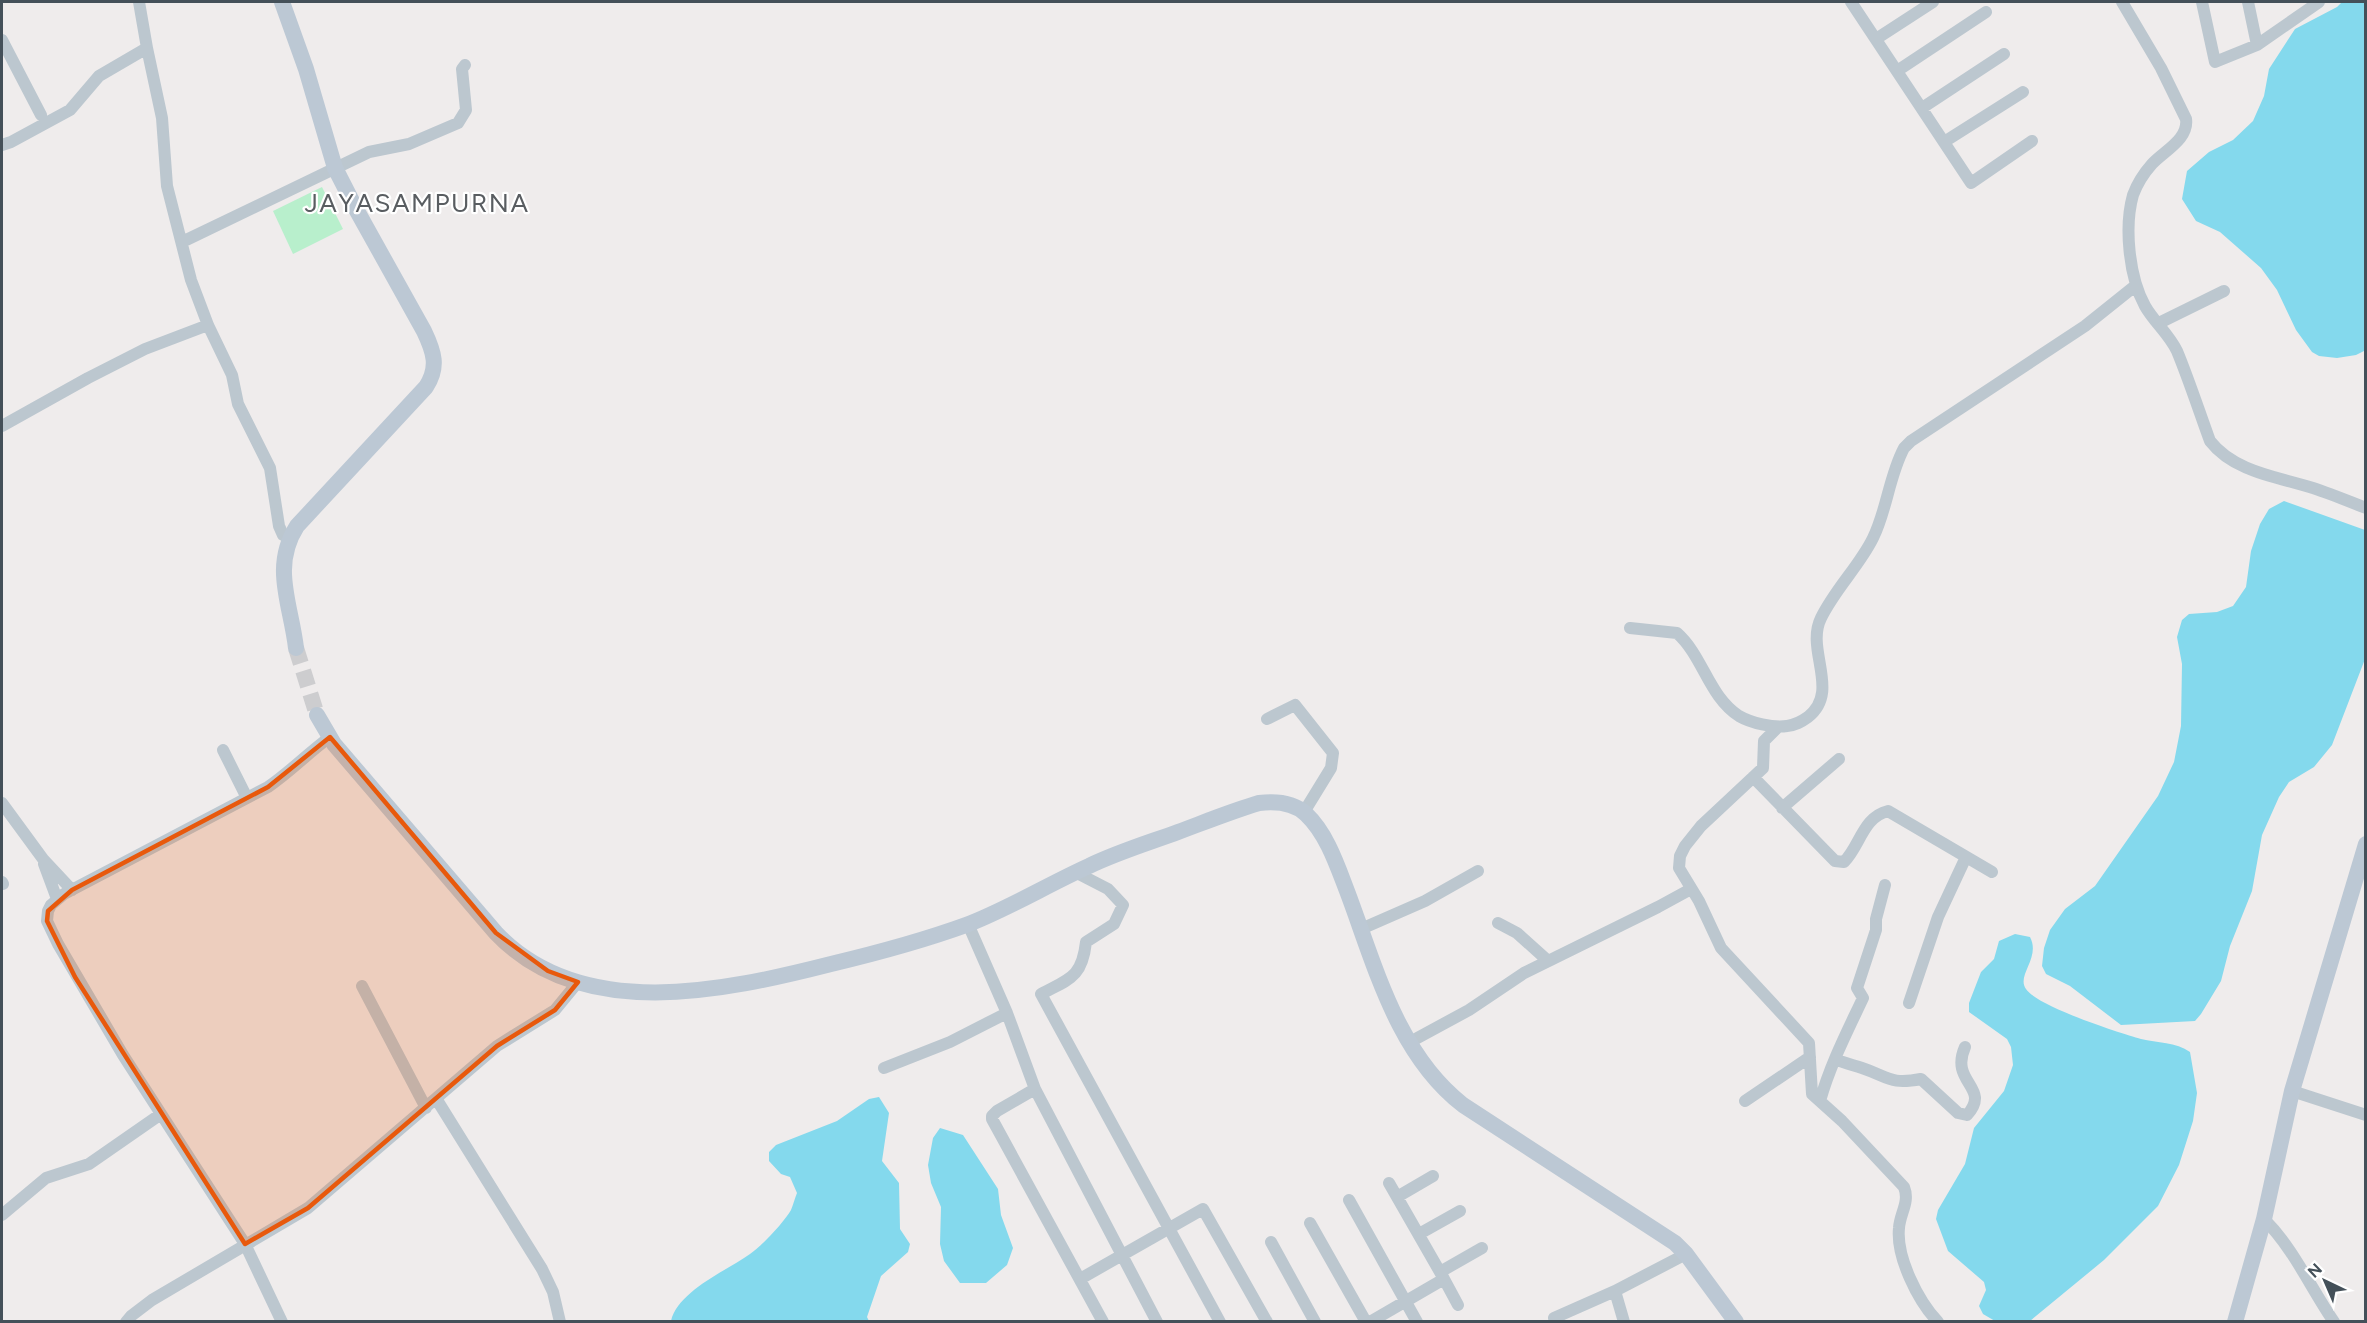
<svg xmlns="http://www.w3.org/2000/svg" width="2367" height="1323" viewBox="0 0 2367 1323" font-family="Figtree,sans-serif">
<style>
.green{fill:#b8efcc}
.water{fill:#84d9ed}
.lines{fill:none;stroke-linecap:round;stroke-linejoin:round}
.secondary-tunnel{stroke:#cdcdcf;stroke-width:16;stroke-dasharray:16 8;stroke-linecap:butt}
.street{stroke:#bcc7cf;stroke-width:12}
.secondary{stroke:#bcc8d4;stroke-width:16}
.marked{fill:#e8590c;fill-opacity:0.2;stroke:#e8590c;stroke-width:4.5;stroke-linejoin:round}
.labels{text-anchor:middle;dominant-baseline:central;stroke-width:4.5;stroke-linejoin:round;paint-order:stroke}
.quarter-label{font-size:26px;letter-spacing:1.5px;fill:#595d61;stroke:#fff}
</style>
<rect width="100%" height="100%" fill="#efecec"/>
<path class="green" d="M322 187 343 229 293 254 273 211Z"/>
<path class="water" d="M2342 2H2365L2366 350 2356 355 2337 358 2319 356 2312 352 2296 330 2277 290 2261 268 2220 232 2196 221 2182 199 2187 171 2209 152 2233 140 2253 121 2264 96 2269 69 2295 29 2337 7Z
M2284 501 2365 530V659L2332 745 2314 767 2289 782 2279 797 2262 835 2252 891 2230 946 2221 981 2201 1014 2195 1021 2121 1025 2070 986 2046 974 2042 966 2044 948 2050 930 2065 909 2095 886 2158 796 2174 762 2181 726 2182 664 2177 637 2182 620 2189 614 2217 612 2233 606 2246 587 2251 551 2260 524 2269 509Z
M2015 934 2030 937C2041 958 2016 975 2026 989 2037 1006 2119 1033 2141 1039 2157 1043 2176 1042 2190 1052L2197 1093 2193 1121 2179 1165 2158 1206 2104 1260 2030 1321H1995L1983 1314 1979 1306 1986 1290 1984 1282 1948 1251 1936 1219 1938 1210 1965 1164 1974 1128 2004 1091 2013 1065 2011 1047 2007 1039 1969 1012V1003L1981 972 1994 959 1999 941Z
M879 1097 889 1113 882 1161 899 1183 900 1229 910 1244 908 1252 881 1276 867 1317 869 1321H671C678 1291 726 1271 750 1254 761 1247 785 1221 791 1210 793 1205 795 1198 797 1193L790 1177 781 1174 769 1161V1152L776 1145 837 1121 869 1099Z
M940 1128 963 1135 998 1189 1001 1215 1013 1248 1007 1265 986 1283H960L944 1261 940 1244 941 1207 931 1183 928 1165 933 1138Z"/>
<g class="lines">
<path class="secondary-tunnel" d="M296 648 317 715"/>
<path class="street" d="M1851 2 1971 183 2032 141
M2122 2 2161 68 2186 119C2189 139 2164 151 2152 164 2144 173 2137 184 2133 195 2124 227 2129 277 2145 306 2154 322 2169 334 2177 351 2189 380 2199 411 2210 441 2234 472 2278 477 2313 488 2331 494 2348 501 2366 508
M2202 2 2215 62 2257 45 2319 2
M2248 2 2257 45
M1876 39 1933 2
M2 40 41 115
M147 48 162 118 167 186 191 280 208 325 232 375 238 404 270 468 279 526 283 535 289 538
M1897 71 1986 12
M1922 108 2004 54
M1944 142 2023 92
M2 145 11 142 70 110 99 76 147 48 139 2
M182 242 369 152 409 144 458 123 466 110 462 69 465 65
M2159 323 2224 291
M2 426 88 378 145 349 208 325
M1630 628 1677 633C1703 656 1709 697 1739 716 1751 723 1773 728 1787 726 1796 725 1801 722 1808 717 1841 691 1805 650 1821 618 1835 589 1860 565 1873 538 1887 510 1889 476 1904 448L1911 441 2085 326 2135 286
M1267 719 1295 705 1333 753 1331 768 1304 812
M1778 727 1764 741 1763 768 1701 826 1685 846 1680 856 1679 868 1699 901 1721 948 1809 1043 1812 1094 1842 1121 1904 1187C1910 1202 1900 1213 1899 1228 1896 1257 1918 1301 1938 1322
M223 750 247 798
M1753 777 1835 861 1844 862C1860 846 1863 817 1888 811L1992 872
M2 803 43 859 72 890
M1782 808 1839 759
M44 864 57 899
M1075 872 1108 889 1123 905 1114 924 1086 942C1082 978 1069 979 1041 994L1220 1322
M2 882 3 884
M1498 923 1517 933 1547 960
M968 924 1007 1013 1035 1089 1157 1322
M1361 929 1425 901 1478 871
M362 986 426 1108
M1909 1003 1938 917 1966 857
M1410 1042 1469 1010 1524 973 1658 907 1691 889
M1835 1059C1844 1063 1853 1065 1862 1068 1889 1077 1890 1085 1921 1079L1958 1113 1967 1115C1992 1087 1949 1083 1965 1047
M884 1068 950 1042 1007 1013
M1035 1089 997 1111 992 1116V1119L1103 1322
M2292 1091 2366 1115
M437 1100 542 1269 553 1292 560 1322
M1745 1101 1810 1057
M1820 1101C1830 1065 1847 1032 1863 998L1857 988 1876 930V919L1885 885
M1389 1183 1444 1279
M1397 1197 1433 1176
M1349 1200 1417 1322
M2 1215 46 1178 89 1164 161 1114
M2264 1219C2294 1249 2310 1287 2334 1322
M1310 1223 1366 1322
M1419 1234 1460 1211
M1271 1242 1315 1322
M1440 1272 1482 1248
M1080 1279 1203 1209 1267 1322
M1615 1291 1624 1322
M1554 1318 1615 1291 1686 1254
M126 1322 131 1316 152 1300 308 1208 497 1046 555 1010 578 982
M282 1322 245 1244 123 1055 58 944 47 921 48 911 51 905 64 894 268 787C290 772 308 753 330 737
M1370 1322 1444 1279 1458 1305"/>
<path class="secondary" d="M282 2 306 69 335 168 356 209 424 331C434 352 439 367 426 387L297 526C271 567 291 604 296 648
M317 715 334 744 496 933C581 1023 725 991 831 964 877 953 922 941 966 925 1006 910 1049 884 1089 866 1118 852 1148 843 1178 832 1205 822 1232 811 1259 803 1276 801 1293 802 1306 814 1327 834 1337 865 1347 891 1375 965 1397 1054 1463 1105L1675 1243 1686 1254 1736 1322
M2235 1322 2264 1219 2292 1091 2366 844"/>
</g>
<path class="marked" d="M330 737 496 933 548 971 578 982 555 1010 497 1046 308 1208 245 1244 75 977 47 921 48 911 72 890 268 787Z"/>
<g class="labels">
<g class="quarter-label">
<text x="417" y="203">JAYASAMPURNA</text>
</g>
</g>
<rect width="2367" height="1323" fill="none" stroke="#445059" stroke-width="6"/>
<g transform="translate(2325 1281) rotate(316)" stroke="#ffffff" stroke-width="4.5" paint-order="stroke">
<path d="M0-4.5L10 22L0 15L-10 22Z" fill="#445059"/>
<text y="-9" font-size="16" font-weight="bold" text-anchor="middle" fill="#445059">N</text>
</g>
</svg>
